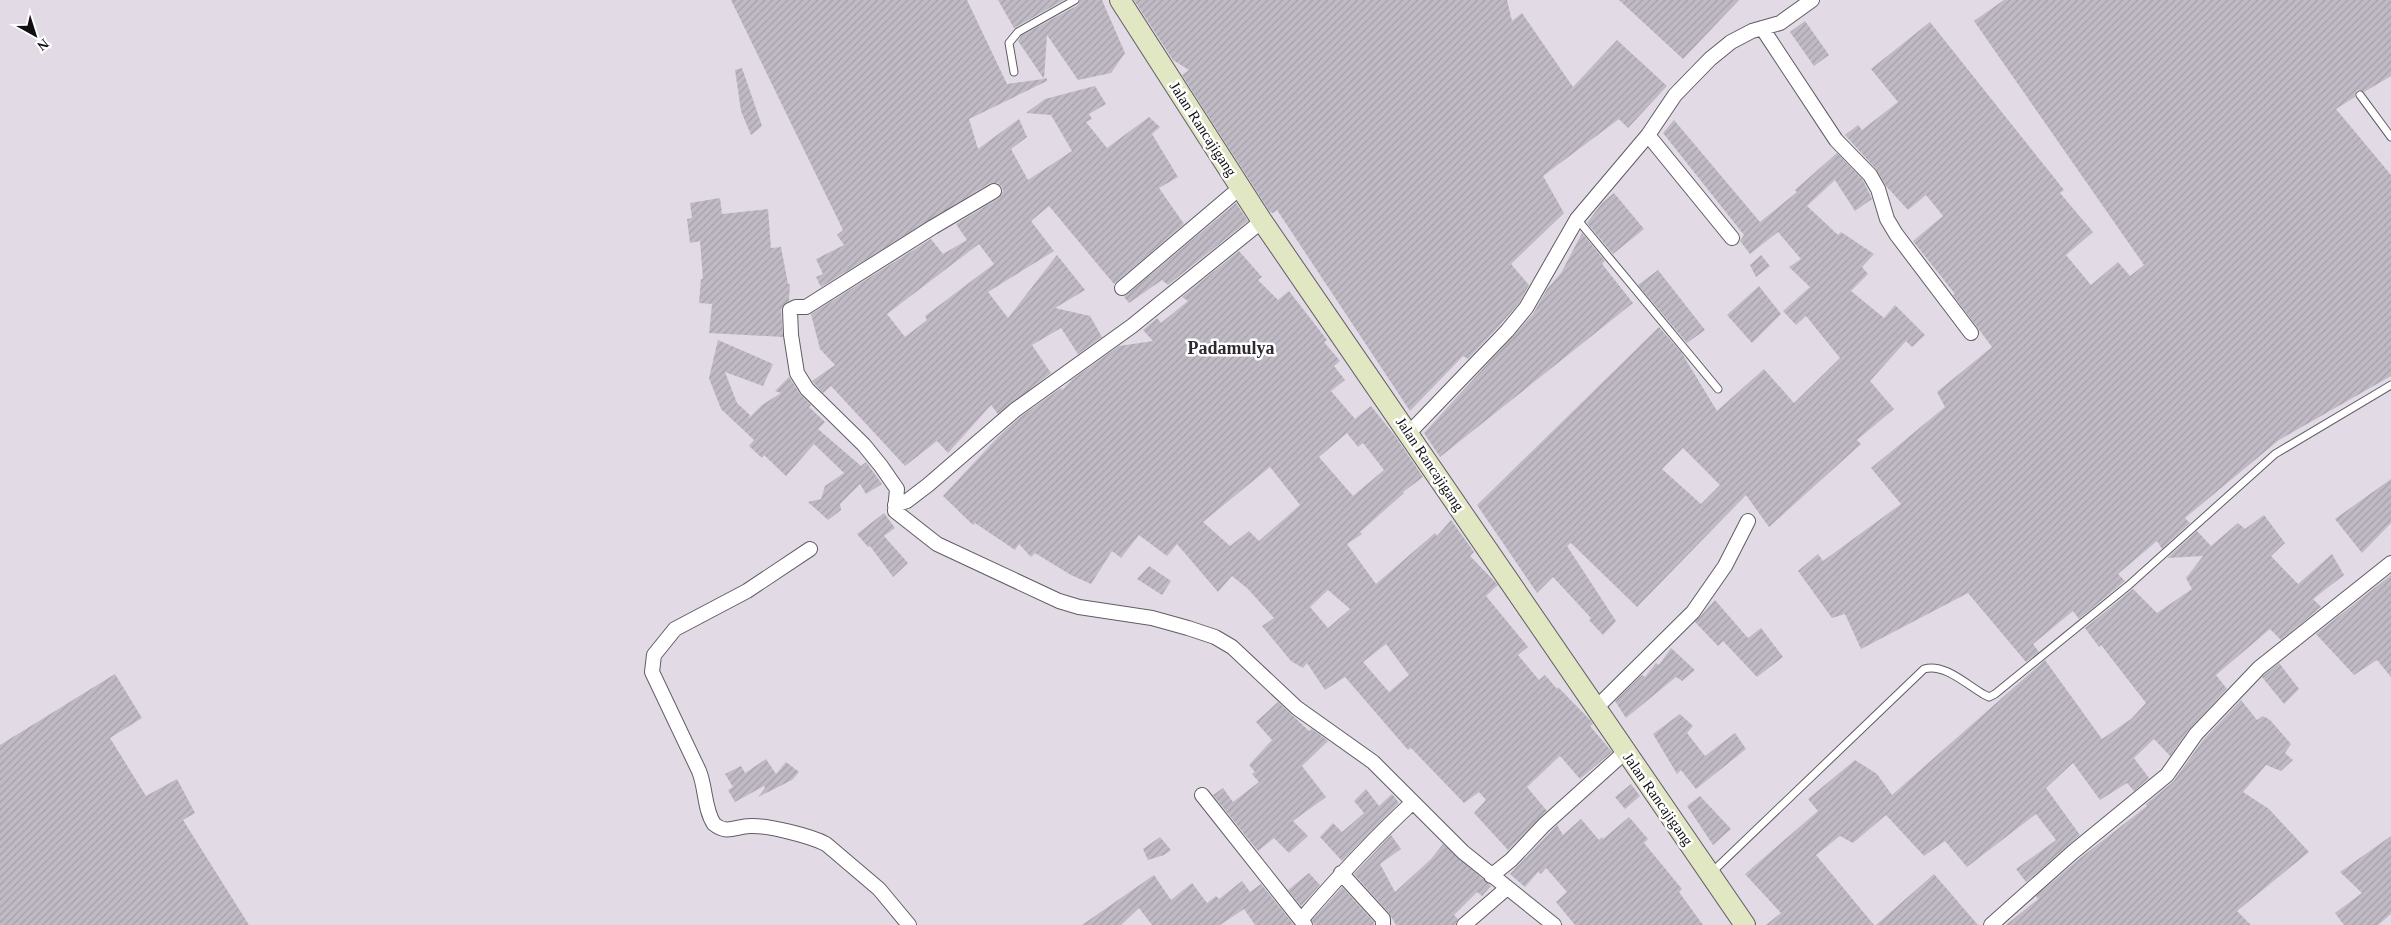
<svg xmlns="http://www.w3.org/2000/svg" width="2391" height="925" viewBox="0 0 2391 925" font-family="'Times New Roman',serif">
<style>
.building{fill:url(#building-hatch);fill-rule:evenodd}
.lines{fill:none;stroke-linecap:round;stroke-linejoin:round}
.lane-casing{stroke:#625c65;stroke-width:9}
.street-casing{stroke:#625c65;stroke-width:16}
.secondary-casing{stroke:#625c65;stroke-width:22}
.lane{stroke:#fff;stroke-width:7}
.street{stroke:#fff;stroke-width:14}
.secondary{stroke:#e1e7c3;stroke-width:20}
.labels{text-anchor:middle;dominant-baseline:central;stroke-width:5;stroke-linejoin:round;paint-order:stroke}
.street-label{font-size:15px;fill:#120f13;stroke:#fff}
.quarter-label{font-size:18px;font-weight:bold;fill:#2e2931;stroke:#fff}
</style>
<defs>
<pattern id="building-hatch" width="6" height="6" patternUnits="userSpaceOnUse" patternTransform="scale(1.25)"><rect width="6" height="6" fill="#c0bac4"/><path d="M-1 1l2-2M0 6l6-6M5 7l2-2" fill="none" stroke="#a49fa8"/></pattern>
</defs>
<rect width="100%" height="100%" fill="#e2dbe6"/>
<path class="building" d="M731 0H967L1007 84 1044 79 1018 41 1021 36 1078 5 1080 0H1102L1125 53 1111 73 1078 80 1047 35 1044 79 1047 78V81L969 119 978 149 1019 119 1027 137 1011 149 1028 180 1072 151 1051 115 1026 113 1045 99 1095 86 1106 104 1089 114 1092 119 1086 122 1107 148 1149 117 1160 127 1152 134 1178 177 1159 188 1184 224 1114 284 1049 206 1031 221 1054 251 988 292 1008 318 1057 255 1085 290 1055 308 1090 316 1102 337 1078 354 1061 328 1032 345 1051 373 998 414 991 405 948 453 937 441 905 466 831 386 823 393 812 381 835 365 820 349 811 314 931 239 943 254 967 240 956 224 999 198 1003 191 1002 187 998 183H990L821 287 816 277 823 274 816 259 844 245 837 235 843 230ZM979 244 994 264 925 316 927 320 905 337 887 314Z
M998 0H1064L1014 28Z
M1134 0H1507L1512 21 1522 13 1573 87 1617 40 1667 86 1628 128 1619 119 1543 176 1564 213 1511 264 1529 285 1519 303 1500 325 1468 359 1463 356 1410 411 1277 210 1273 213 1270 212 1182 75 1189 70 1173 60Z
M1619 0H1739L1683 59Z
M2004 0H2391V76L2364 92 2357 90 2355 97 2336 109 2391 175V376L2279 440 2185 518 2190 523 2162 549 2157 541 2118 574 2125 581 2079 619 2073 611 2033 644 2039 652 2026 662 1968 593 1861 649 1845 614 1832 618 1798 571 1818 554 1823 561 1901 504 1871 468 1945 407 1937 392 1992 347 1953 295 1955 294 1913 241 1943 216 1926 195 1908 210 1886 186 1876 169 1845 135 1858 125 1862 130 1898 102 1871 69 1930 22 2064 190 2060 193 2093 232 2066 255 2091 285 2118 262 2130 276 2144 265 1974 21Z
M1805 21 1829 55 1814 66 1790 32Z
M742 68 762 126 751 135 741 111 735 70Z
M1674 120 1760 222 1797 192 1795 190 1837 153 1863 180 1872 199 1855 211 1835 180 1807 206 1838 235 1841 232 1874 254 1862 267 1868 274 1851 291 1884 318 1895 305 1925 335 1912 347 1906 341 1870 381 1894 409 1857 440 1861 444 1769 527 1746 495 1637 607 1571 543 1567 546 1616 621 1603 635 1589 620 1591 618 1553 577 1537 593 1477 505 1659 327 1681 352 1717 411 1764 369 1794 403 1840 358 1806 316 1796 325 1783 311 1810 287 1789 267 1801 259 1778 232 1750 254 1740 241 1744 235 1663 133ZM1683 448 1720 485 1701 504 1662 469Z
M1614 193 1644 229 1613 254 1587 223 1602 203Z
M720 198 722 214 768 209 771 248 781 247 788 284H790L789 301 783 305 781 310 783 337 709 333 712 304 699 303 701 279H703L700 241 690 243 687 219 692 218 690 203Z
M1236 203 1248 221 1168 285 1162 280 1129 303 1124 297Z
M1582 233 1605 261 1602 264 1633 303 1440 457 1424 433 1533 314 1547 289 1561 273Z
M1239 251 1262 277 1258 280 1278 300 1289 291 1327 340 1324 342 1340 361 1334 366 1345 380 1331 391 1355 419 1371 406 1395 436 1423 477 1403 492 1404 493 1360 532 1362 534 1347 544 1376 584 1435 533 1437 536 1451 520 1474 552 1470 556 1498 585 1486 596 1528 647 1518 655 1539 680 1545 675 1557 689 1558 687 1591 721 1593 724 1590 726 1612 752 1580 779 1560 756 1527 787 1547 811 1508 850 1474 813 1486 800 1479 792 1464 803 1411 748 1408 750 1345 677 1325 690 1307 663 1303 668 1291 661 1262 626 1274 618 1248 589 1232 576 1218 592 1177 544 1167 556 1139 535 1121 558 1112 551 1091 584 1071 575 1035 553 1031 557 1019 544 1015 550 975 523 973 525 943 496 999 436 1020 417 1061 388 1062 390 1073 379 1119 346 1153 341 1143 330 1157 318 1161 323 1188 301 1182 297ZM1347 433 1358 447 1363 443 1384 470 1353 496 1319 457ZM1270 467 1300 505 1259 541 1249 531 1230 546 1203 522ZM1328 590 1350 609 1328 628 1310 607ZM1386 644 1409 675 1389 692 1363 662Z
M1761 255 1770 266 1756 277 1750 265Z
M1658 270 1705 330 1687 343 1638 285Z
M1759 286 1781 314 1752 343 1727 315Z
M718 340 773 364 763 386 725 372 737 403 750 415 749 418 762 405 781 393 775 391 789 377 800 394 811 405 809 407 825 422 818 429 861 466 866 462 882 484 866 494 860 484 840 504 841 510 828 520 808 502 821 499 825 486 844 473 814 444 786 476 764 455 762 458 749 446 754 440 721 409 709 378Z
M2391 479V523L2362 553 2335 519Z
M884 513 895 528 884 536 908 563 893 577 870 546 868 547 857 534Z
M2264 515 2285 543 2271 556 2298 584 2332 554 2344 575 2313 599 2321 607 2281 640 2270 629 2216 675 2227 689 2190 728 2170 756 2154 739 2134 758 2149 778 2134 791 2127 783 2100 800 2073 763 2046 788 2080 835 2026 882 2016 869 2056 840 2036 814 1967 867 1945 841 1924 856 1886 815 1853 843 1840 836 1816 855 1874 925H1766L1781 913 1745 874 1818 811 1808 799 1855 760 1877 774 1892 795 2045 660 2102 739 2131 719 2146 703 2101 645 2099 647 2085 628 2133 589 2157 613 2192 589 2186 578 2203 556 2167 558 2197 531 2211 546 2238 523 2245 529Z
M1149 566 1171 581 1162 595 1137 579Z
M2391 575V677L2377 660 2354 675 2316 634Z
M1715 600 1748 638 1761 628 1783 657 1757 677 1723 641 1718 646 1695 622Z
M1671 648 1695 670 1682 681 1676 677 1626 718 1615 701 1642 675 1645 677 1656 663 1659 665Z
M2279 663 2299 689 2284 704 2262 677Z
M115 674 142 718 110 738 146 796 177 779 195 813 183 820 249 925H0V745Z
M2241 700 2257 720 2263 716 2270 720 2291 744 2285 753 2293 760 2281 771 2266 765 2243 792 2269 809 2309 852 2237 911 2251 925H2006L2038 899 2036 896 2079 859 2147 806 2146 804 2173 782 2203 740Z
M1278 702 1309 731 1312 729 1328 741 1302 766 1326 797 1293 821 1308 836 1289 853 1274 838 1258 851 1213 795 1223 788 1233 802 1259 782 1252 774 1255 772 1249 765 1272 740 1256 722Z
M1680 714 1693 726 1687 733 1705 756 1735 733 1746 749 1696 789 1681 770 1677 774 1653 734Z
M766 759 776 774 786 762 799 772 792 780 758 797 765 788 764 786 735 802 728 790 733 787 725 774 741 766 745 773Z
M1631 784 1640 796 1625 809 1615 797Z
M1366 789 1379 806 1392 794 1399 803 1342 861 1320 837 1333 823 1342 832 1364 813 1354 801Z
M1700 796 1731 829 1713 845 1687 806Z
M1629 817 1648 839 1644 843 1682 889 1679 892 1703 925H1575L1556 902 1567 892 1546 868 1541 874 1538 872 1525 887 1510 874 1557 825 1563 835 1581 819 1599 840 1602 837 1603 839Z
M1391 835 1401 849 1380 864 1395 892 1431 859 1443 844 1491 886 1482 896 1477 892 1454 915 1458 919 1455 925H1396L1389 913 1354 874Z
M2391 836V914L2378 925H2344L2335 913 2362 893 2340 872Z
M1160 837 1171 850 1164 855 1148 860 1143 849Z
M1309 873 1320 885 1301 906 1288 890Z
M1934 874 1978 925H1876Z
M1154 875 1171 900 1192 883 1207 903 1216 896 1219 899 1242 881 1250 892 1261 884 1294 925H1255L1244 909 1220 925H1152L1139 908 1121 925H1082Z
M1342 887 1374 922V925H1314L1312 920Z"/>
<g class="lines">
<g class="lane-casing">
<path id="lane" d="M1014 72 1009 43 1018 32 1075 0
M2360 95 2391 137
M1577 219 1718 389
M1710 874 1924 669C1944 663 1966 684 1983 694L1989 697 1995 694 2129 585 2275 454 2391 385"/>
</g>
<g class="street-casing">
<path id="street" d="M1762 28 1836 140 1870 175 1878 189 1887 219 1896 234 1971 333
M1648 135 1732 238
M994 191 933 227 806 307H796L790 310 791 335 797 373 807 389 864 445 881 466 897 489 895 511 937 544 1059 601 1079 607 1152 618 1188 628 1215 637 1232 647 1297 708 1373 762 1463 852 1554 925
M1122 288 1241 187
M1409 433 1507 331 1526 308 1577 219 1648 135 1675 95 1710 59 1731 42 1752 31 1780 23 1812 0
M895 505 907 501 928 485 1015 410 1132 326 1262 221
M810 549 747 591 675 629 654 655 652 672 699 771C706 788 704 809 714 824 727 835 736 826 750 826 767 825 811 836 826 844L879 889 909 925
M1596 708 1693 612 1725 566 1748 521
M1202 795 1301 920
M1341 873 1383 919V925
M1491 876 1511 860 1544 825 1625 752
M1305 925 1301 920C1337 878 1373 839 1413 802
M1464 925 1507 888
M1991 925 2073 852 2167 775 2196 734 2259 668 2391 563"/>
</g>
<g class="secondary-casing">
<path id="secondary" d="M1120 0 1262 221 1745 925"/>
</g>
<use href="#lane" class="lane"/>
<use href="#street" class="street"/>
<use href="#secondary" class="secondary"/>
</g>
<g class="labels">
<g class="street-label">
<text transform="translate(1203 129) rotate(57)">Jalan Rancajigang</text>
<text transform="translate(1430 464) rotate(56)">Jalan Rancajigang</text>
<text transform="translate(1658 799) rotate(55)">Jalan Rancajigang</text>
</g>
<g class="quarter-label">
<text x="1231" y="348">Padamulya</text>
</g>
</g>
<g transform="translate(35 35) rotate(141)" stroke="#ffffff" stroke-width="4" paint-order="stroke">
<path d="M0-4L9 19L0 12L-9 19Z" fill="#120f13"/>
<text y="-8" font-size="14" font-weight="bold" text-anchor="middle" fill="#120f13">N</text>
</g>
</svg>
